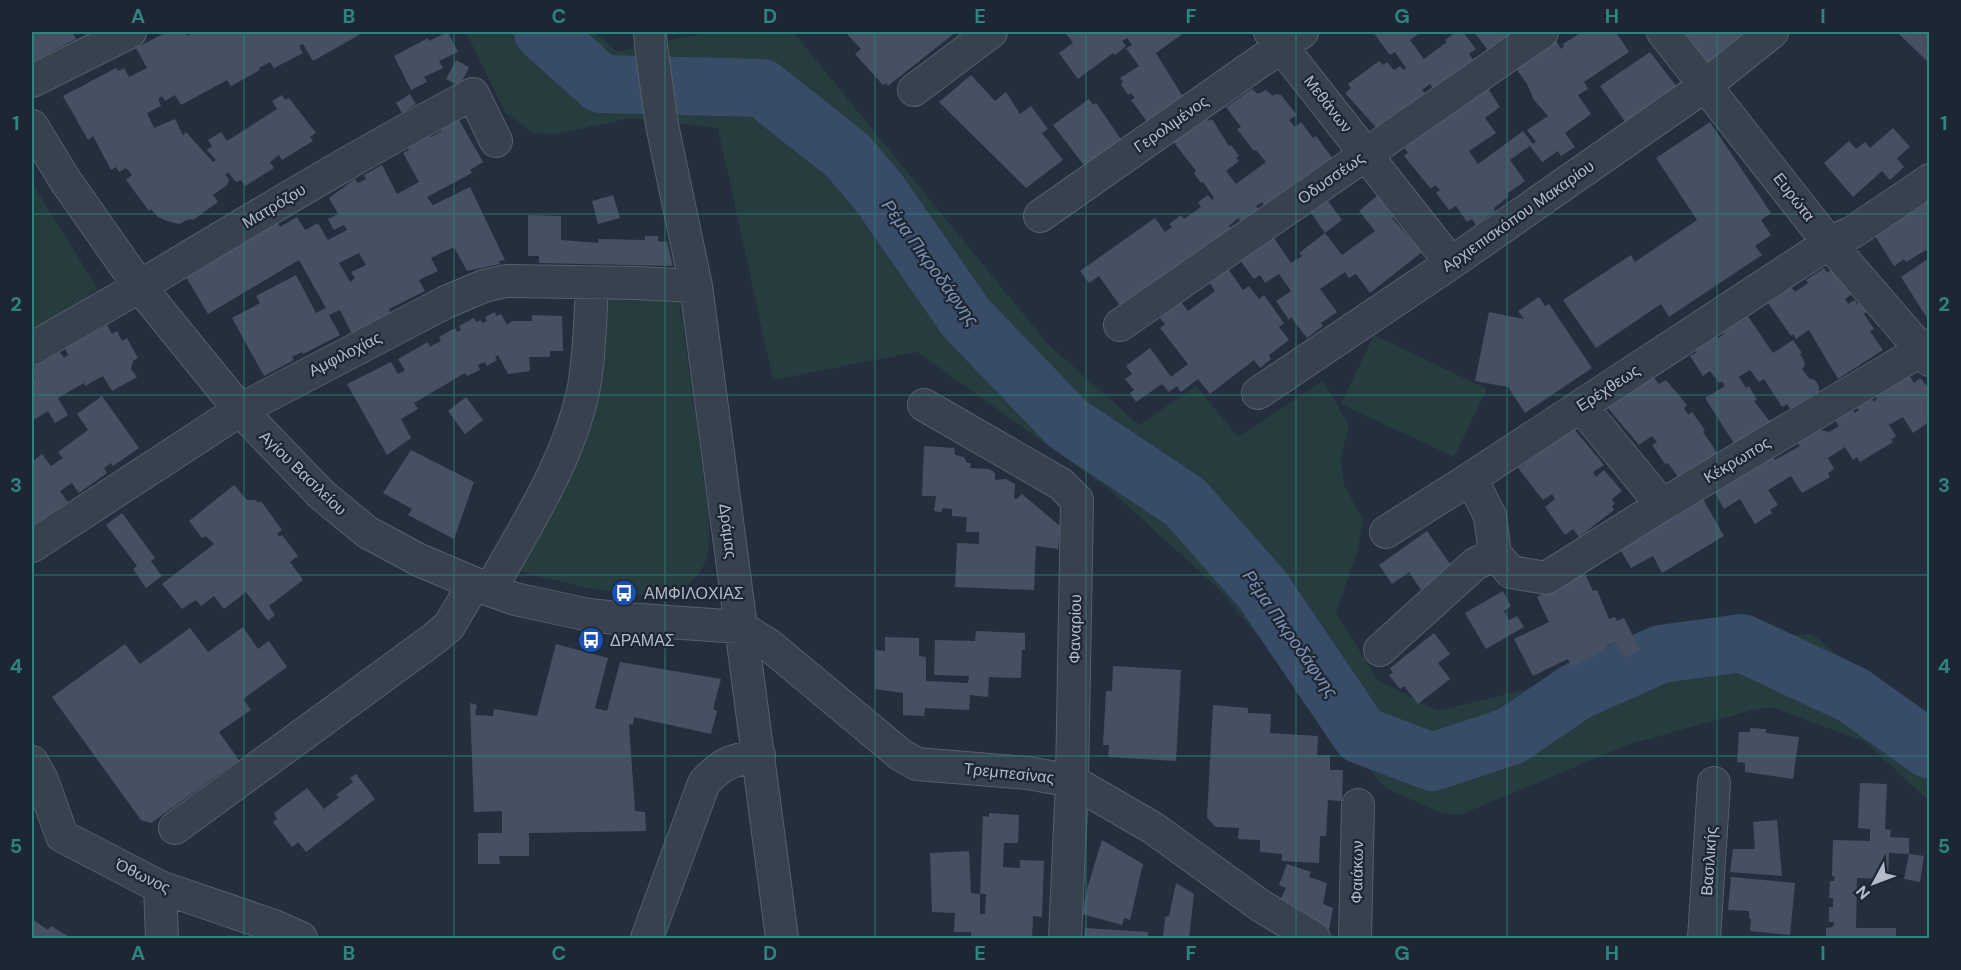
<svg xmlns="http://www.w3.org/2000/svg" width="1961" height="970" viewBox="0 0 1961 970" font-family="'DM Sans',sans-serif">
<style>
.green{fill:#263c3f}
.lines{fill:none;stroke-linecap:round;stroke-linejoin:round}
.river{stroke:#394c67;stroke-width:58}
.building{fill:#455162;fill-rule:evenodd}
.minor-casing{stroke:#565f6c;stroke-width:34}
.minor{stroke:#38414e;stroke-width:32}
.grid{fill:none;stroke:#308480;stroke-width:1.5;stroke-opacity:0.55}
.labels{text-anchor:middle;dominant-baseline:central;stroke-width:4.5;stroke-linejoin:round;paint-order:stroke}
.street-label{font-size:16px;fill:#b4bcc9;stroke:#1d2633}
.poi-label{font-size:16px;fill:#b4bcc9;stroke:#1d2633;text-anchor:start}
.water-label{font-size:18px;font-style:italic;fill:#7c92b1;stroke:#1d2633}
.neatline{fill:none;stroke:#308480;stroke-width:2}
.grid-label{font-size:20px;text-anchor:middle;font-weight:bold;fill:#308480}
</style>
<rect width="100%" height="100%" fill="#242f3e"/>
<path class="green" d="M466 32H595L617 52 709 32H793L1047 343 1139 425 1196 386 1238 437 1323 381 1349 425 1341 457 1344 485 1363 520 1358 549 1336 613 1378 680 1437 711 1545 685 1665 642 1812 634 1929 730V801L1865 742 1772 707 1753 710 1630 744 1460 815 1442 813 1385 788 1218 588 1109 489 917 352 773 380 718 128 630 118 558 134 533 133 505 112Z
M32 183 98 289 32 330Z
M598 297 679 298 709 516C709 531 711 548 705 562 698 579 683 592 664 596 656 598 646 596 637 595 597 591 558 582 519 571L521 557Z
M1374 335 1487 389 1454 457 1341 404Z"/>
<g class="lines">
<path class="river" d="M543 32 601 84 762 88 848 156 880 194 966 318 1068 424 1185 502 1262 589 1361 735 1432 762 1511 736 1577 691 1661 654 1742 643 1853 695 1930 750"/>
</g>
<path class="building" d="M32 32H72L76 39 32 62Z
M167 32H185L187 36 194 32H357L359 35 313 61 303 44 299 46 303 53 274 68 270 62 259 68 260 70 231 86 227 80 181 105 175 95 165 101 162 96 158 99 161 106 147 113 154 128 175 119 183 135 186 132 213 162 216 160 207 150 212 146 208 140 221 132 227 141 277 109 272 101 282 95 285 100 289 98 316 133 310 137 313 141 282 160 279 155 270 162 274 168 245 186 241 180 236 182 228 172 225 175 229 179 227 185 213 195 218 202 193 220 190 219 179 224 167 221 158 217 151 209 149 211 126 180 132 175 126 168 119 172 116 167 111 170 93 136 88 140 63 96 116 68 118 71 124 68 129 77 147 68 136 48Z
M448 32 458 52 439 61 443 68 424 77 427 82 411 90 394 56 428 38 429 41Z
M845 32H956L888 86 886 83 883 85 855 54 861 49Z
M1065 32H1185L1156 53 1183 97 1148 123 1131 100 1135 98 1131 93 1128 95 1121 84 1123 82 1120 78 1139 66 1126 48 1132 45 1127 38 1122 41 1126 46 1115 55 1113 53 1078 79 1059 53 1073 43Z
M1373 32H1421L1410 40 1424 59 1447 42 1445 40 1456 32H1463L1476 49 1469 54 1474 61 1435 91 1430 84 1422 90 1429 98 1382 134 1345 93 1351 88 1348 84 1379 61 1383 65 1387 62 1394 70 1400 66 1404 70 1406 68 1395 52 1390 55Z
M1474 32H1528L1493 57Z
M1582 32H1616L1629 52 1584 82 1588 89 1578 95 1591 114 1565 133 1575 147 1561 156 1558 151 1542 162 1530 146 1510 160 1525 181 1507 194 1509 196 1494 208 1495 211 1476 225 1472 219 1467 222 1456 206 1449 210 1436 193 1440 190 1435 185 1431 189 1404 156 1408 153 1403 146 1487 87 1500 107 1485 118 1496 133 1469 151 1478 164 1523 131 1533 144 1536 142 1527 130 1548 116 1534 100 1527 84 1515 67 1555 39 1561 49 1564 46 1563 44Z
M1675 32H1751L1705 69Z
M1897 32H1929V63Z
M1650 52 1677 87 1626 123 1600 86Z
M456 60 469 67 460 86 446 79Z
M971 75 995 101 1006 92 1020 114 1031 106 1048 129 1042 133 1063 160 1026 188 939 102Z
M1252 89 1258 94 1266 90 1273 96 1275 94 1281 95 1297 115 1289 120 1295 127 1301 122 1313 138 1316 136 1336 163 1265 207 1262 202 1256 206 1262 215 1244 228 1238 218 1229 226 1235 235 1194 264 1188 257 1184 260 1187 263 1135 299 1133 296 1120 306 1099 276 1089 283 1080 271 1155 218 1165 232 1172 227 1169 224 1181 215 1184 219 1201 207 1198 202 1208 195 1212 200 1214 198 1203 182 1201 183 1194 173 1196 171 1172 140 1191 126 1193 129 1208 119 1210 121 1212 119 1229 146 1231 145 1239 156 1236 158 1239 161 1226 171 1236 184 1266 162 1256 150 1254 151 1237 129 1241 127 1226 107Z
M410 94 416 104 402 113 396 103Z
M1089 99 1093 105 1096 103 1123 142 1086 168 1053 125Z
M458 118 483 162 470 170 472 173 427 197 433 205 470 187 505 260 499 261 500 264 467 271 454 247 431 258 438 271 419 280 425 291 389 309 390 313 352 334 340 310 329 315 340 335 303 354 302 352 292 357 294 360 264 376 232 318 260 303 256 296 296 275 316 313 326 308 299 260 208 314 186 277 277 221 280 227 297 217 305 230 318 223 328 240 347 230 344 225 334 230 328 219 338 214 329 198 355 179 358 183 366 179 364 175 382 165 397 194 419 182 403 153 409 150 407 146 429 134 431 137 442 131 440 128ZM359 253 366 265 351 272 355 278 350 282 339 263Z
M1710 122 1771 213 1761 220 1771 235 1755 246 1762 255 1669 317 1661 304 1596 348 1563 300 1631 255 1635 262 1697 220 1656 158Z
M1893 128 1910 147 1897 158 1904 167 1890 180 1882 171 1853 197 1824 163 1849 141 1856 149 1865 142 1870 148Z
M1379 194 1397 214 1392 218 1422 252 1370 293 1356 274 1349 278 1345 272 1320 289 1337 312 1321 323 1323 326 1307 338 1291 317 1289 320 1276 301 1291 291 1279 274 1265 283 1260 275 1254 279 1240 260 1274 238 1291 263 1302 256 1299 253 1325 233 1342 255 1375 231 1359 211Z
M613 195 620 218 598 224 592 201Z
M1929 195V255L1926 250 1906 262 1904 259 1894 266 1872 231Z
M1325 197 1342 220 1325 233 1309 210Z
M528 215 561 216V240L599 243 598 239 645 240V236H658V241L667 242 673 266 539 263V256H528Z
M1929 258V321L1901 277Z
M1226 266 1243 290 1249 286 1259 299 1264 295 1284 323 1279 327 1289 340 1269 355 1271 359 1260 368 1254 360 1210 394 1198 379 1181 392 1177 386 1169 392 1162 384 1136 402 1130 393 1134 390 1125 379 1132 374 1126 366 1150 348 1171 377 1188 364 1160 328 1165 324 1160 318 1181 302 1188 311 1215 291 1207 279Z
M1834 267 1852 294 1845 299 1848 304 1855 300 1857 304 1861 301 1868 311 1864 314 1874 329 1870 331 1883 350 1838 379 1809 330 1796 339 1793 334 1791 336 1768 303 1791 287 1795 292 1808 283 1806 280 1824 268 1827 273Z
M1539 297 1545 306 1549 304 1592 368 1525 413 1508 387 1475 381 1489 312 1524 319 1518 311Z
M495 312 496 316 501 314 507 325 512 321H532V315L562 316 563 351H550V357H529L530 371 508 374 498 355 495 357 497 360 487 366 485 362 478 365 480 370 467 376 465 373 414 403 418 409 401 419 411 438 387 455 347 384 391 362 398 374 405 370 398 359 428 342 430 347 433 345 441 341 439 337 455 328 457 332 461 330 459 326 474 318 476 322 481 320 482 323 487 321 485 317Z
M1745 312 1773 353 1793 340 1802 353 1800 354 1804 361 1805 365 1802 369 1809 378 1815 380 1819 386V392L1791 410 1787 404 1782 407 1764 379 1759 382 1750 370 1739 377 1746 388 1749 386 1757 400 1754 401 1771 423 1735 445 1705 398 1725 386 1722 381 1719 383 1710 371 1703 376 1690 356 1697 352 1694 347 1715 333 1718 338 1724 334 1721 328Z
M107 325 112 334 117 331 122 341 127 338 138 358 133 361 131 369 137 377 112 391 103 376 85 386 84 383 58 398 68 415 55 423 48 411 32 421V379L35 377 32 368 60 352 64 358 68 355 65 348Z
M1651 374 1659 384 1666 380 1687 405 1684 408 1688 415 1692 412 1705 430 1703 432 1718 454 1680 480 1668 463 1665 464 1652 445 1657 442 1652 436 1639 445 1607 407Z
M1909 375 1914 383 1920 378 1927 386 1929 383V422L1913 433 1903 417 1889 425 1896 436 1891 440 1893 442 1860 462 1857 457 1853 460 1845 447 1828 458 1834 469 1828 473 1830 477 1802 493 1791 476 1768 490 1778 505 1770 510 1772 513 1755 524 1740 499 1724 509 1715 493 1730 483 1729 481 1772 455 1775 460 1800 446 1797 441 1817 429 1829 432 1839 426 1835 420 1852 409 1855 413 1859 410 1856 405 1870 397 1874 402 1877 398 1875 395Z
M102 396 139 448 113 466 111 463 104 468 107 473 79 493 72 483 60 491 68 502 35 525 32 520V462L42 454 51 466 63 458 58 452 88 430 77 414Z
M466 397 483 420 465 434 448 411Z
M1574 429 1604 465 1593 472 1596 477 1604 470 1622 491 1612 499 1615 504 1612 506 1614 510 1579 537 1573 529 1565 535 1545 507 1555 499 1552 494 1543 500 1518 468Z
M924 446 954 448 955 455 964 457 967 463H971L970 468 989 469 995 473V480L1006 479 1015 484 1014 498 1017 499 1022 494 1060 526 1058 549 1036 546 1034 590 955 587 957 543 979 544V532H966L967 517 952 516V509L943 508 941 512 934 511 936 496H922Z
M411 450 474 482 454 539 408 515 412 509 383 493Z
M234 485 247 500H256L258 503 261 501 282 530 277 534 280 537 282 535 298 556 290 562 303 580 269 606 275 615 268 621 246 592 224 609 214 596 201 606 196 600 182 609 162 584 214 544 206 536 202 538 189 521Z
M1703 499 1724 536 1662 573 1653 556 1631 568 1620 549Z
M122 513 155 558 151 561 162 576 146 588 133 569 137 566 106 525Z
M1427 531 1453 568 1421 590 1409 572 1392 584 1379 565Z
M1584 572 1593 591 1597 590 1609 619 1615 617 1617 621 1624 618 1640 650 1625 658 1615 642 1606 646 1608 648 1572 667 1568 659 1533 676 1514 639 1549 622 1537 597Z
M1503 591 1511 606 1504 611 1509 620 1517 616 1524 627 1486 649 1465 613Z
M243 627 258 649 269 641 287 667 243 699 251 710 219 732 239 760 151 823 141 820 52 697 125 644 140 664 190 628 208 652Z
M976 631 1025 633V650H1022L1021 678 989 677 988 697 970 695 969 710 925 708 924 716 903 715V693L875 689V650L885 651V637L919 638V656L926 657V681L968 683 969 676 934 675 935 640 975 641Z
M1434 633 1450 654 1438 663 1450 679 1418 704 1404 686 1400 689 1389 675 1393 673 1390 668Z
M556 644 608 658 595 708 607 711 620 662 721 679 713 709 717 711 711 734 634 717 633 725 629 724 635 811 645 812 646 831 529 833V856H499L500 864H478V833H502V811L474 812 470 703 477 705 475 715 493 716 494 709 537 716Z
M1113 666 1181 670 1176 761 1108 757 1109 745H1103L1106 691H1112Z
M1213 705 1248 708V713L1271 714 1270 733 1318 736 1317 755H1330V770H1343L1342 801 1328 800 1326 836H1320L1319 863 1282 861V854L1260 852V840L1238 839 1239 828 1216 827 1207 818Z
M1750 728 1766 729V733L1799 737 1793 779 1745 772V763L1737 762 1739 732H1750Z
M356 774 375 799 306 852 298 842 292 847 273 822 277 819 274 813 307 788 324 809 339 797 336 795 353 782 350 778Z
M1860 783 1887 784 1885 829 1891 830 1890 837 1909 838V854L1924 856 1920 882 1904 879 1909 854 1889 853 1888 879 1857 878 1856 928H1896V938H1826V928L1833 927 1834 922H1829V907H1833V898H1829L1830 881H1834L1835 877 1832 876 1833 840 1870 841V829L1858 828Z
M989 813 1019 815 1018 843H1004L1003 867 1020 868V860L1044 861 1042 917 1033 916 1032 938H971V932H954L955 913 932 912 930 853 969 851 971 893 980 894V914H985L986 894H980L983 816 989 817Z
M1777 820 1782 876 1730 872 1733 849H1755L1753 822Z
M1102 840 1143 864 1130 920 1124 918 1122 925 1082 914 1087 889Z
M1287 864 1311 872 1309 877 1327 883 1323 904 1333 908 1329 929 1276 909 1286 888 1279 885Z
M1731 877 1795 883 1790 935 1750 931 1751 919 1749 918V911L1728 910Z
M1176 883 1194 894 1189 938H1163L1165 917 1169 916Z
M32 919 48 930 51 926 68 936 69 938H32Z
M1085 928 1148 932V938H1084Z"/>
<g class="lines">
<g class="minor-casing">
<path id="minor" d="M650 32 651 46 662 125 696 286 782 938
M1270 32 1451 263
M1663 32 1829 243 1930 360
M32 81 130 32
M914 90 991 32
M32 126 65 180 140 287 240 410 321 494 367 532 419 560 490 590 515 599 589 615 626 619 740 627 769 645 901 755 917 764 1028 773 1072 781 1153 828 1261 906 1314 938
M1040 216 1302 32
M1120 325 1542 32
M32 349C68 327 105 307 142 285 251 220 360 153 473 94L496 141
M1258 393 1451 263 1706 85 1772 32
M924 405 1061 484 1077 500 1072 781 1065 938
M1581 406 1662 505
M1471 478 1490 516 1495 554 1511 572 1546 578 1662 505 1930 345
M1386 532 1471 478 1829 243 1853 232 1930 180
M32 546 240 410 446 302 484 286 506 281 636 283 696 286
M490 590C525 527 567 464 583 392 590 357 590 319 592 283
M1380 650 1475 564 1495 554
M32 762 42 780 62 836 160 887 274 926 301 938
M175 828 435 638 449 626 474 584
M160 887 162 938
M647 938 704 783C723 762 731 761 759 755
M1355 938 1358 805
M1704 938 1714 783"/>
</g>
<use href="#minor" class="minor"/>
</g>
<path class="grid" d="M244 32V938M454 32V938M665 32V938M875 32V938M1086 32V938M1296 32V938M1507 32V938M1717 32V938M32 214H1930M32 395H1930M32 575H1930M32 756H1930"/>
<defs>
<g id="bus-disc" transform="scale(1.35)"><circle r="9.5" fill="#1a4fb4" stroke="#1d2633"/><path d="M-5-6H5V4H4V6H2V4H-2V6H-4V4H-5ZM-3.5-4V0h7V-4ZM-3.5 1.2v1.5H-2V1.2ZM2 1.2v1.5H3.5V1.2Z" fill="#fff"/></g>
</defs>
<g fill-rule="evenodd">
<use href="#bus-disc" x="624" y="593"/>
<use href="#bus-disc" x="591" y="640"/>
</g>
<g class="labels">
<g class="street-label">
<text transform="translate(1328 104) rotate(52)">Μεθάνων</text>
<text transform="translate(1171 124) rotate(-35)">Γερολιμένος</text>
<text transform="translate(1331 178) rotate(-35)">Οδυσσέως</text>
<text transform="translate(1794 197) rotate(52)">Ευρώτα</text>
<text transform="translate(274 206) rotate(-31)">Ματρόζου</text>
<text transform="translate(1518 216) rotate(-35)">Αρχιεπισκόπου Μακαρίου</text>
<text transform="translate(345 354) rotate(-27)">Αμφιλοχίας</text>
<text transform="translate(1608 388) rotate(-33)">Ερέχθεως</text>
<text transform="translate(1737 460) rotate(-31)">Κέκρωπος</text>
<text transform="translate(303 473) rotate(44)">Αγίου Βασιλείου</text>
<text transform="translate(728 531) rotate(83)">Δράμας</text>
<text transform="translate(1075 629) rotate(-89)">Φαναρίου</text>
<text transform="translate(1009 773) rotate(6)">Τρεμπεσίνας</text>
<text transform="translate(1709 861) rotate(-86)">Βασιλικής</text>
<text transform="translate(1357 872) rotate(-89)">Φαιάκων</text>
<text transform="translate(143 876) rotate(26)">Όθωνος</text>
</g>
<g class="poi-label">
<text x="644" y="593">ΑΜΦΙΛΟΧΙΑΣ</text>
<text x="610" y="640">ΔΡΑΜΑΣ</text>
</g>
<g class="water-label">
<text transform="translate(930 263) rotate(54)">Ρέμα Πικροδάφνης</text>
<text transform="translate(1290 634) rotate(55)">Ρέμα Πικροδάφνης</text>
</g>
</g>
<rect width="1961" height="970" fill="none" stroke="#1d2633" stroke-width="66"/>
<g transform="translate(1874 883) rotate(229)" stroke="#1d2633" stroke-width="4.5" paint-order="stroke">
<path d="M0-4.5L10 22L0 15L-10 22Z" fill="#b4bcc9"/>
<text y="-9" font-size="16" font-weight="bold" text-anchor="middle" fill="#b4bcc9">N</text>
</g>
<rect x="33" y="33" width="1895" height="904" class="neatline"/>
<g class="grid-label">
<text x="138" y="23">A</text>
<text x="349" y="23">B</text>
<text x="559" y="23">C</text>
<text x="770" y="23">D</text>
<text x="980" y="23">E</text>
<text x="1191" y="23">F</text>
<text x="1402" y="23">G</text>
<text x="1612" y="23">H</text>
<text x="1823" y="23">I</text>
<text x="16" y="130">1</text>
<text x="1944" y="130">1</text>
<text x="16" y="311">2</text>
<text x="1944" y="311">2</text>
<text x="16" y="492">3</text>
<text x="1944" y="492">3</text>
<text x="16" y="673">4</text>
<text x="1944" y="673">4</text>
<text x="16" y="853">5</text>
<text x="1944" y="853">5</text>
<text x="138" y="960">A</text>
<text x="349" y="960">B</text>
<text x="559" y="960">C</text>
<text x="770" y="960">D</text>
<text x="980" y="960">E</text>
<text x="1191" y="960">F</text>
<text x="1402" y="960">G</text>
<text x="1612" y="960">H</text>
<text x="1823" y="960">I</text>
</g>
</svg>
